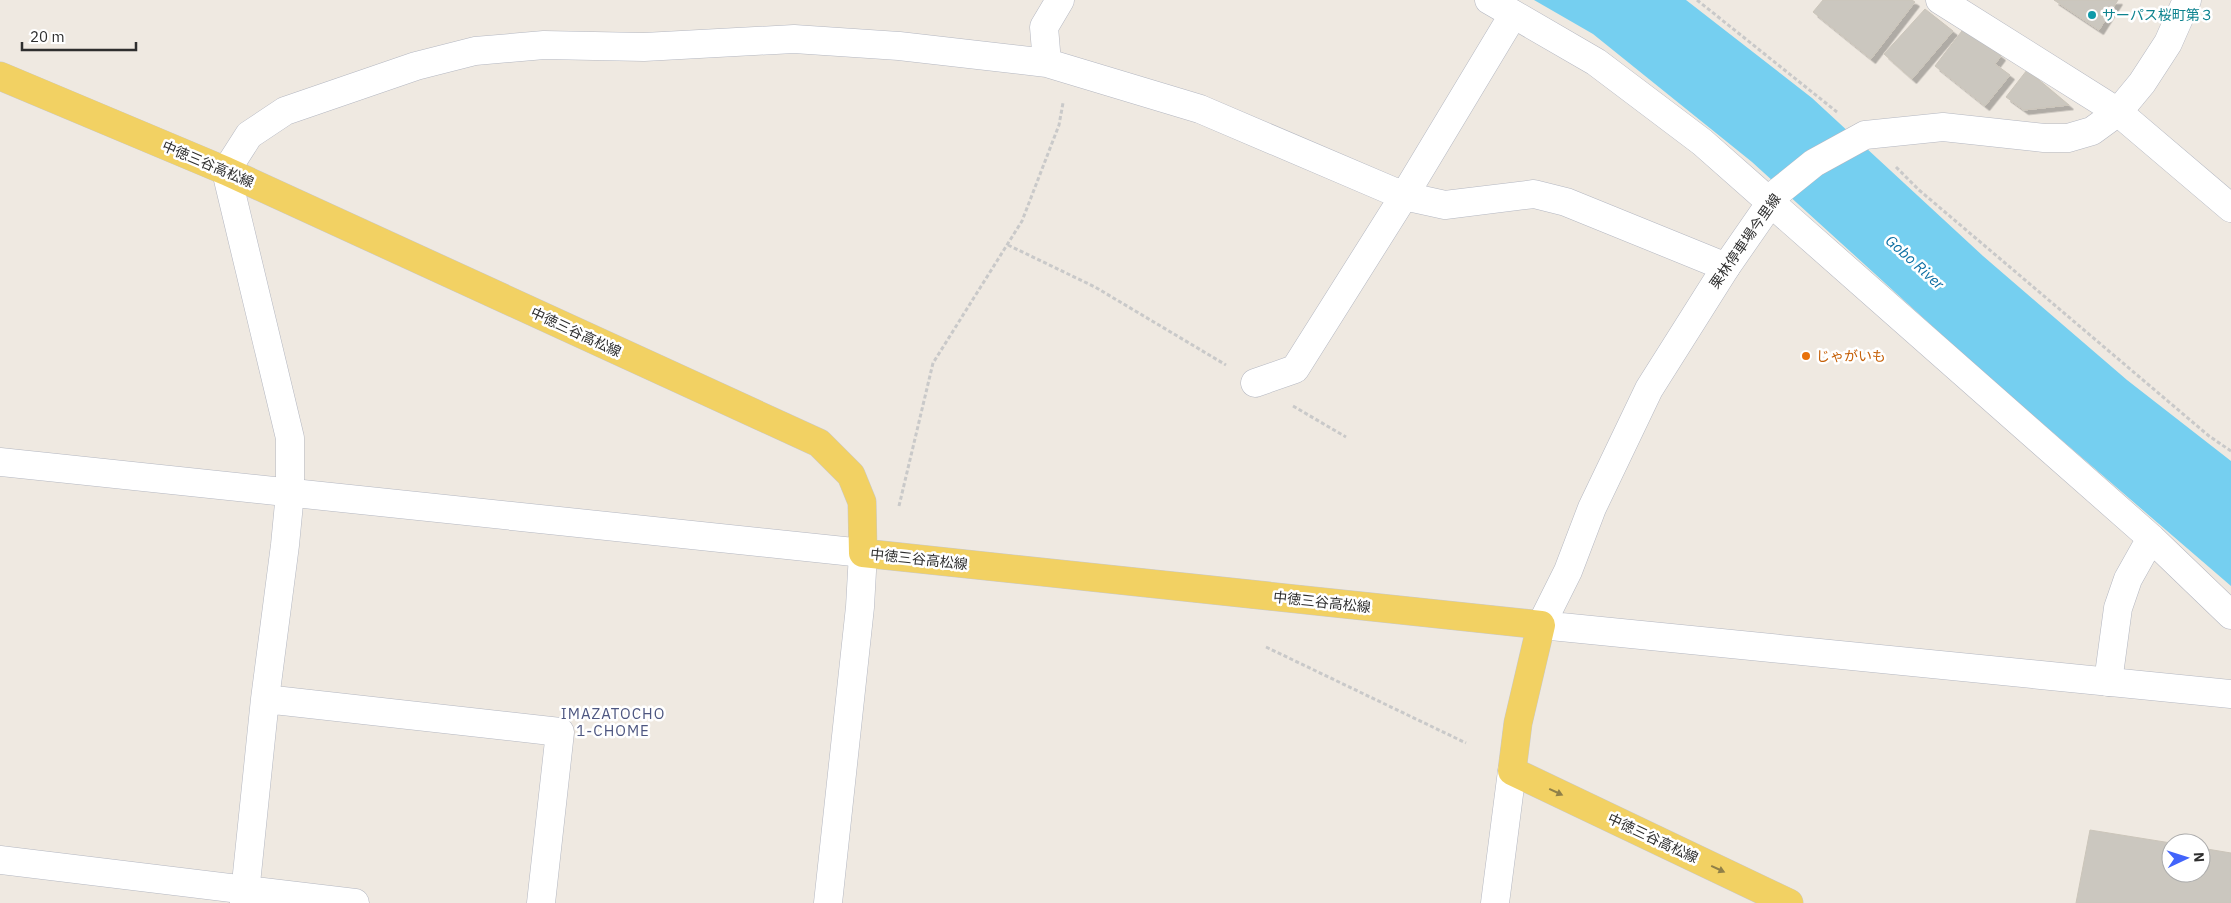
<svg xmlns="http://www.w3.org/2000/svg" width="2231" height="903" viewBox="0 0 2231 903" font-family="'IBM Plex Sans','Noto Sans JP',sans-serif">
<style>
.water{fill:#75cff0}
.building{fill:#cbc7bf;stroke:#cbc5ba;filter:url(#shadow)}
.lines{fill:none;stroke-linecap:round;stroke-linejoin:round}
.street-casing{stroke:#b4b7c1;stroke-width:29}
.secondary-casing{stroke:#b4b7c1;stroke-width:29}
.primary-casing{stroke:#c9c9c9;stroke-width:29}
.path{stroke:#c9c9c9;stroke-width:3;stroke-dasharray:4 2.5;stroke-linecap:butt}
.street{stroke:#fff;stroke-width:28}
.secondary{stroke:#fff;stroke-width:28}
.primary{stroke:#f2d163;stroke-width:28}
.oneway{fill:#908048}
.culture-dot{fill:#0f9aa8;stroke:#fff;stroke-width:2}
.food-dot{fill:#e8710a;stroke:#fff;stroke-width:2}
.labels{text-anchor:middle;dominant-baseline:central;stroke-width:5;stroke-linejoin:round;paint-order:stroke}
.culture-label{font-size:14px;fill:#0d838f;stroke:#fff;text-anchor:start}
.street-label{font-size:14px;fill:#2e2e2e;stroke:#fff}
.food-label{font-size:14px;fill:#c56008;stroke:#fff;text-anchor:start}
.water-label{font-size:15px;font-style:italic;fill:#0d6fa3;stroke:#fff}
.neighbourhood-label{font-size:15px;letter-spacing:1px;fill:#4d5680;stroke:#fff}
</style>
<defs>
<filter id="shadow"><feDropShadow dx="4.5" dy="4.5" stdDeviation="0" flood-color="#0004"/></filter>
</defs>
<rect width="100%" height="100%" fill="#efe9e1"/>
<path class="water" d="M1534 0H1686L1812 98 1983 256 2127 380 2231 461V586L1986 375 1752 162 1593 34Z"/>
<path class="building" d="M1823 0H1912L1915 2 1871 59 1813 12Z
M2054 0H2118L2099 30Z
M1925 9 1953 31 1912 79 1884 54Z
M1965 27 2001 56 1995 64 2010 75 1985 106 1935 66Z
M2027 70 2069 105 2024 110 2006 97Z
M2090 830 2171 843V873H2201V848L2231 853V903H2076Z"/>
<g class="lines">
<g class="street-casing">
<path id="street" d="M1489 0 1596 62 1702 142 2151 538 2231 615
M1940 0 2118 112 2231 208
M1047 63 1044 27 1060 0
M1255 383 1295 369 1404 196 1513 15
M2108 682 2118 608 2128 579 2151 538
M265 699 560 732 541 903
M0 860 355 903
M244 903 265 699 285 545 290 493V438L226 171 249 135 285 111 416 66 475 51 544 45 644 47 794 39 899 46 1047 63 1200 109 1404 196 1445 205 1534 194 1566 202 1726 267
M828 903 860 607 863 553"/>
</g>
<g class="secondary-casing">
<path id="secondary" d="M2187 0 2168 43 2142 83 2118 112 2092 131 2068 138H2044L1943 127 1865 135 1814 163 1778 192 1726 267 1649 389 1592 508 1568 571 1541 625 2231 694
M0 462 863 553
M1495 903 1512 771"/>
</g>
<g class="primary-casing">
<path id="primary" d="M0 76 226 171 819 443 851 475 862 502 863 553 1541 625 1518 723 1512 771 1789 903"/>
</g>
<path class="path" d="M1697 0 1837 112
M1896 167 1919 190 2209 436 2231 451
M1008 245 1095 287 1226 365
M1293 406 1346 437
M899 506 933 363 1022 221 1059 125 1063 103
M1266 647 1466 743"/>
<use href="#street" class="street"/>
<use href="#secondary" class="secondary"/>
<use href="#primary" class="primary"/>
</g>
<defs><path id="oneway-solid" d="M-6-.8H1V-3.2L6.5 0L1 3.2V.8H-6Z" transform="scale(1.25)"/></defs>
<g class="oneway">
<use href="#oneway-solid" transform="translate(1556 792) rotate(25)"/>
<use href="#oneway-solid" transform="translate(1718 869) rotate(25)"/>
</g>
<circle class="culture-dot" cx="2092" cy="15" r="5"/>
<circle class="food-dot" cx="1806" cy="356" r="5"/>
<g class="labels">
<g class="culture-label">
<text x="2102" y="15">サーパス桜町第３</text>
</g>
<g class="street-label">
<text transform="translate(208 164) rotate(23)">中徳三谷高松線</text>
<text transform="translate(1745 241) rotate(-55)">栗林停車場今里線</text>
<text transform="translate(576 332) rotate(25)">中徳三谷高松線</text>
<text transform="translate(919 559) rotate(6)">中徳三谷高松線</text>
<text transform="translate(1322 602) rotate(6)">中徳三谷高松線</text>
<text transform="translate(1653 838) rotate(25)">中徳三谷高松線</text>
</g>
<g class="food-label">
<text x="1816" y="356">じゃがいも</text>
</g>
<g class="water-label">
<text transform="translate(1915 262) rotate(42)">Gobo River</text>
</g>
<g class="neighbourhood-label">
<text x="613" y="713">IMAZATOCHO<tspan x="613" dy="17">1-CHOME</tspan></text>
</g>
</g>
<g transform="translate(2186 858) rotate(86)"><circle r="24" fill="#ffffff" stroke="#ababab"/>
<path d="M0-4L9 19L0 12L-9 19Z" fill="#4264fb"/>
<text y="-8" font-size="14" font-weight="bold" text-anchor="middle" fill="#2e2e2e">N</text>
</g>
<path d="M22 42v8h114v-8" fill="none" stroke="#2e2e2e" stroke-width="2.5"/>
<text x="30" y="42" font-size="15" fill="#2e2e2e" stroke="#ffffff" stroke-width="4" paint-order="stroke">20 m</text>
</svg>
